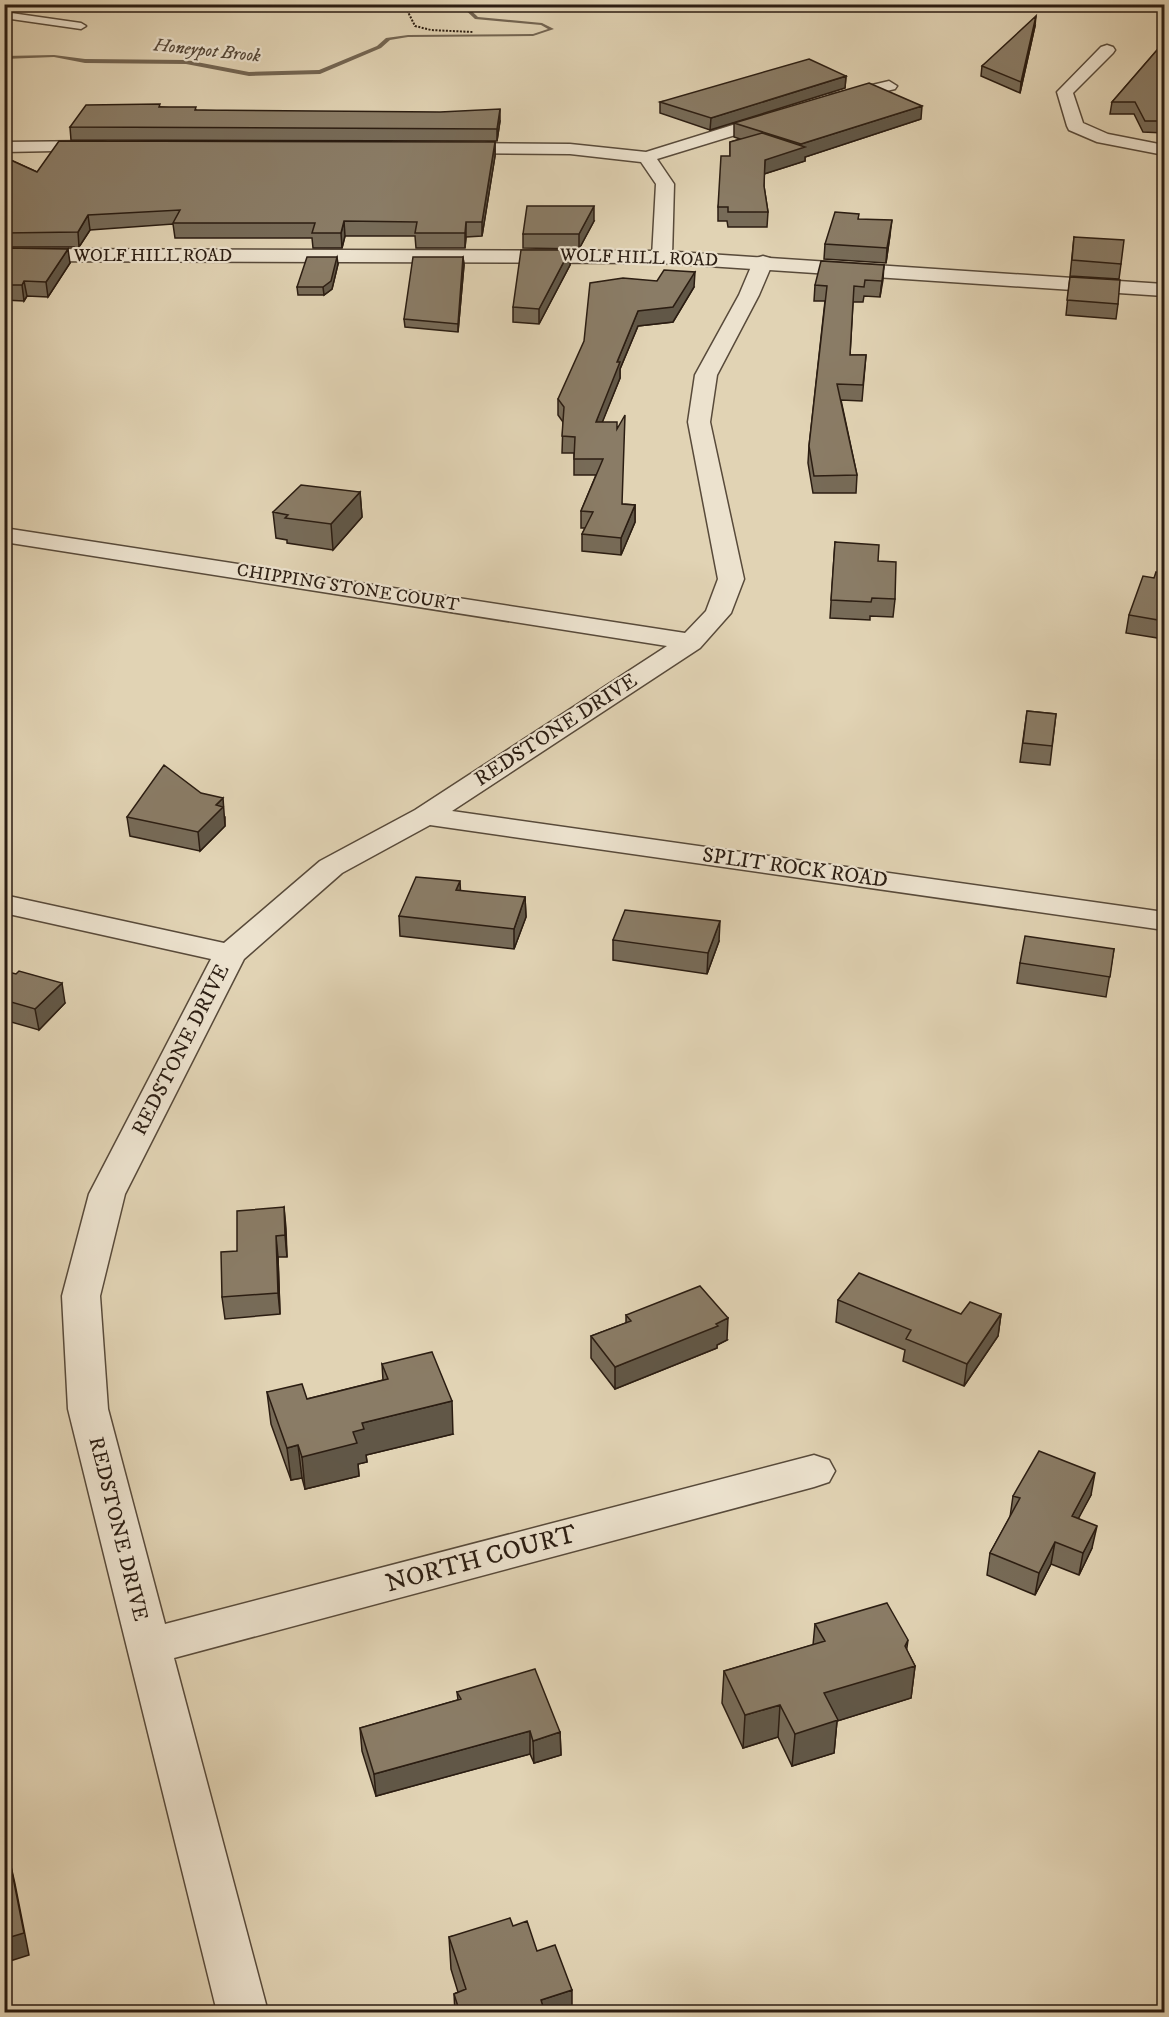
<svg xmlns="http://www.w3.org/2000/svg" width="1169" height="2017" viewBox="0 0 1169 2017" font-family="'IM FELL DW Pica',serif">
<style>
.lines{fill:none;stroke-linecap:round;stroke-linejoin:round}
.stream{fill:#736552;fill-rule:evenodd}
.service-casing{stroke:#584a3a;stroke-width:3}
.minor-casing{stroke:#584a3a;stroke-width:3}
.tertiary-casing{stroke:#584a3a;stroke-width:3}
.path{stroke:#2b1d12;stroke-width:2;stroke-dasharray:2 1.5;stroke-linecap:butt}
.service{fill:#ece2ce;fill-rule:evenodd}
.minor{fill:#ece2ce;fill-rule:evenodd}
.tertiary{fill:#ece2ce;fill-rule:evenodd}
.wall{fill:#776b58;stroke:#2b1d12;stroke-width:1.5}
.shaded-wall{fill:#615747;stroke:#2b1d12;stroke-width:1.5}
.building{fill:#8a7c66;stroke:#2b1d12;stroke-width:1.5}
.labels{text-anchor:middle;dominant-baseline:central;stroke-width:4.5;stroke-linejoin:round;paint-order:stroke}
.far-water-label{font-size:18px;font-style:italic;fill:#554737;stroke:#ece2ce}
.far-street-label{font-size:18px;fill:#2b1d12;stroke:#ece2ce}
.street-label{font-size:21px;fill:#2b1d12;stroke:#ece2ce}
.near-street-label{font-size:26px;fill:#2b1d12;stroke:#ece2ce}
</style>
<rect width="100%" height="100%" fill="#e1d3b4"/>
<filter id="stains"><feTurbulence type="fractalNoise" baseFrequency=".00333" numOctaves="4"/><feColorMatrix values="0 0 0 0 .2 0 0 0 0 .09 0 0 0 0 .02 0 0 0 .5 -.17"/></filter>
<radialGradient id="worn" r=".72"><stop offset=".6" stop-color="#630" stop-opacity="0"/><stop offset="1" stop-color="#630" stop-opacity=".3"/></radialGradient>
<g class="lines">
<path class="stream" d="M459 4H464L478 17 542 23 554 29 533 36 408 37 390 40 381 48 320 74 249 76 186 64 85 63 54 57 4 59V56L54 55 85 59 186 60 249 72 319 70 377 46 386 38 408 35 533 34 548 29 541 25 475 19Z"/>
<g class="service-casing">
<path id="service" d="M54 4H100L96 7H58Z
M4 12 81 23 86 26 81 29 4 18Z"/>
</g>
<g class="minor-casing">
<path id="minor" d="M1107 45 1113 47 1115 50 1113 53 1073 93 1083 123 1108 134 1164 145V155L1097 142 1069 130 1067 126 1057 92 1101 47Z
M889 81 897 86 895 89 836 103 828 98 830 95Z
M778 111 786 116 784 120 657 159 674 184 672 257 669 261H655L652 257 656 184 641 162 570 154 449 153 443 152 440 148 443 144 449 143 570 144 646 152Z
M100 141 106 142 109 146 106 150 4 152V142Z
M763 256 770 258 773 262 759 295 717 375 710 422 744 579 731 613 700 648 452 811 1164 912V930L430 825 342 873 244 959 125 1194 100 1296 108 1409 165 1624 814 1455 829 1460 835 1471 829 1482 814 1487 174 1658 268 2012H217L68 1409 62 1296 89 1194 211 959 4 913V895L224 943 320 861 415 810 667 646 4 542V528L685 633 706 611 718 579 688 422 695 375 739 295 753 262 756 258Z"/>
</g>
<g class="tertiary-casing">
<path id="tertiary" d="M4 249 662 251 1164 284V296L662 263 4 261Z"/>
</g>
<path class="path" d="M404 4 415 26 431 30 473 32"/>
<use href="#service" class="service"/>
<use href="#minor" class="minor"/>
<use href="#tertiary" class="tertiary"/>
</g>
<path class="wall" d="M1035 26 1020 93 981 76 982 66Z
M1164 42V133L1143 132 1134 114H1110L1112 102Z
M846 76 845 88 710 130 660 113V102Z
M160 107 197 110 500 121 497 141 71 140 70 127Z
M921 119 805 157V161L764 174V186L768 212 767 227H728L727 221H718V207L730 156V142L740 139 734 137V123Z
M495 142V156L482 236 466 237 465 248H416L415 236H345L342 248H313L312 238H175L173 224 90 230 79 247H4V157L37 172Z
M858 219 890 235 886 263 824 259 825 244Z
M594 221 579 249 523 248V234Z
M1074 237 1121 264 1119 279 1070 276Z
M4 248 70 263 48 297 27 296 24 301 4 300Z
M570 250V265L539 324 513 322V307Z
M463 257 464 265 458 332 405 327 404 319Z
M338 264 332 289 324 295H298L297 287Z
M884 265 880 297 864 296 863 302H853L850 355H866L862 401 841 400 857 475 856 493H813L808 463 809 446 825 301H814L815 285Z
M1070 277 1118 304 1116 319 1066 315Z
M657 281 694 287 673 322 638 326 620 369V378L602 422 622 504 635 505V522L621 555 582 551V534L585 528H581V511L596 475H574V453H562L563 422 558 415V399Z
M360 492 362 517 333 550 287 543V540L276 538 273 512Z
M835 542 878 561 895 599 893 617 870 616V620L830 618Z
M1164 574V639L1126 633 1129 615Z
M1027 711 1056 714 1050 765 1020 762Z
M127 817H225V826L200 851 130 836Z
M525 897 526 917 514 949 400 936 399 916Z
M613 940 719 941 707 974 613 960Z
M1114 949 1106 997 1017 983 1020 963Z
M4 971 65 1003 39 1030 4 1020Z
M284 1207 287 1257H278L280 1314 225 1319 222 1297 237 1251Z
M838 1300 961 1314H1001L998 1336 964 1386 903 1361 905 1350 836 1322Z
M626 1315 727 1340 717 1345V1348L615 1389 591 1358V1336L626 1323Z
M382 1364 453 1434 366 1455 367 1462 358 1464 359 1476 305 1489 302 1478 291 1480 271 1424 267 1392 307 1399 383 1380Z
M1091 1495 1078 1518 1092 1548 1079 1575 1051 1564 1035 1595 987 1575 990 1553 1010 1517 1013 1496Z
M815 1624 906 1649 915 1666 911 1698 837 1721 834 1753 792 1766 778 1737 743 1748 722 1703 724 1671 813 1645Z
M457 1692 560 1732 561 1755 534 1763 530 1754 376 1796 362 1751 360 1728 458 1700Z
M513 1926 537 1951 572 2013H455L454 1994 458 1992 451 1969 449 1937Z"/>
<path class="shaded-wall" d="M1036 16 1035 26 1020 93 1021 82Z
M846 76 845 88 710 130 711 118Z
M922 106 921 119 805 157V161L764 174 765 160 801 144Z
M500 109V121L497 141V129Z
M495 142V156L482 236V222Z
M594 206V221L579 249V234Z
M88 215 90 230 79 247 78 232Z
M892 220 890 235 886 263 887 248Z
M344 221 345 236 342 248 341 233Z
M466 222V237L465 248V233Z
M68 249 70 263 48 297 46 282Z
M570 250V265L539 324V309Z
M337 257 338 264 332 289 324 295 323 287Z
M463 257 464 265 458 332V324Z
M884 265 883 280 880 297Z
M695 272 694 287 673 322 638 326 620 369V378L596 438V422L617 362 638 311Z
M24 281 27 296 24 301 22 285Z
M360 492 362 517 333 550 331 524Z
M635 505V522L621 555V538Z
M223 798 225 826 200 851 198 832 216 805Z
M460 881 461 901 456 890Z
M525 897 526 917 514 949V929Z
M720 921 719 941 707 974 708 953Z
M62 983 65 1003 39 1030 35 1009Z
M284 1207 286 1228 287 1257 285 1235Z
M276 1236 278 1257 280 1314 278 1293Z
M1001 1314 998 1336 964 1386 967 1364Z
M728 1318 727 1340 717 1345V1348L615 1389V1367Z
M452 1401 453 1434 366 1455 367 1462 358 1464 359 1476 305 1489 302 1457 353 1432 362 1423Z
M298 1445 302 1478 291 1480 287 1448Z
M1095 1473 1091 1495 1068 1538 1072 1516Z
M1097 1526 1092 1548 1079 1575 1083 1553Z
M1055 1542 1051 1564 1035 1595 1039 1573Z
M908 1640 904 1669 915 1666 911 1698 837 1721 834 1753 792 1766 795 1734 824 1693 905 1646Z
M780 1705 778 1737 743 1748 745 1715Z
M530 1731V1754L376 1796 374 1774Z
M560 1732 561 1755 534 1763 533 1741Z
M4 1748 8 1766 4 1767Z
M10 1862 15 1884 29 1955 4 1963V1939Z
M4 1981 10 2013H8L4 1991Z
M572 1990V2013H541V2000Z"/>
<path class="building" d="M1036 16 1021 82 982 66Z
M1164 42V121H1145L1135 102H1112Z
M809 59 846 76 711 118 660 102Z
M869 83 922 106 801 144 734 123Z
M160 104 159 107H196L195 110 440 112 500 109 497 129 70 127 86 105Z
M762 133 805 147 765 160 764 186 768 212H728V207H718L721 156H730V142Z
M59 141 495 142 482 222H466L465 233H415L417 222 344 221 341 233H312L315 223H173L180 210 88 215 78 232 4 233V157L37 172Z
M527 206H594L579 234H523Z
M835 212 859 214 858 219 892 220 887 248 825 244Z
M1074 237 1124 240 1121 264 1072 260Z
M4 248 68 249 46 282 24 281 22 285H4Z
M521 250H570L539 309 513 307Z
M307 257H337L331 281 323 287H297Z
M413 257H463L458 324 404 319Z
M821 261 884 265 882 281 865 280 864 287 854 286 850 355H866L863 385 837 384 857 475 814 476 809 446 827 286 815 285Z
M664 270 695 272 673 307 638 311 617 362H620L596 422H617V429L625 415 622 504 635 505 621 538 582 534 593 512 581 511 603 459H574L575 437 562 436 564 407 558 399 584 341 590 283 623 278 657 281Z
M1070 277 1120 280 1118 304 1067 300Z
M301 485 360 492 331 524 285 518 288 515 273 512Z
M835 542 879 545 878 561 896 562 895 599 872 598 871 602 831 600Z
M1156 572 1164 574V621L1129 615 1143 576 1154 578Z
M1027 711 1056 714 1052 746 1023 743Z
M164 765 201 793 223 798 216 805 223 807 198 832 127 817Z
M416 877 460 881 456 890 525 897 514 929 399 916Z
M625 910 720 921 708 953 613 940Z
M1025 936 1114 949 1110 977 1020 963Z
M4 971 16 974 19 971 62 983 35 1009 4 1000Z
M284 1207 285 1235 276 1236 278 1293 222 1297 221 1252 237 1251V1211Z
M859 1273 961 1314 970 1302 1001 1314 967 1364 906 1339 911 1330 838 1300Z
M700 1286 728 1318 716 1324 718 1326 615 1367 591 1336 631 1321 626 1315Z
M432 1352 452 1401 362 1423 364 1429 353 1432 357 1443 302 1457 298 1445 287 1448 267 1392 302 1384 307 1399 388 1379 382 1364Z
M1039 1451 1095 1473 1072 1516 1097 1526 1083 1553 1055 1542 1039 1573 990 1553 1020 1498 1013 1496Z
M887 1603 908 1640 905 1646 915 1666 824 1693 838 1720 795 1734 780 1705 745 1715 724 1671 825 1641 815 1624Z
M535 1669 560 1732 533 1741 530 1731 374 1774 360 1728 461 1699 457 1692Z
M10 1862 24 1933 4 1939V1863Z
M510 1918 513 1926 527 1921 537 1951 555 1945 572 1990 541 2000 545 2013H460L454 1994 466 1989 449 1937Z
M4 1991 8 2013H4Z"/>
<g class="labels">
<g class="far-water-label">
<text transform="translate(207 51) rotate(6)">Honeypot Brook</text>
</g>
<g class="far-street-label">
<text x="153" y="256">WOLF HILL ROAD</text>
<text transform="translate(639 258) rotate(2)">WOLF HILL ROAD</text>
<text transform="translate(348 588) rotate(9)">CHIPPING STONE COURT</text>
</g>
<g class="street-label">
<text transform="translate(556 730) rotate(-33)">REDSTONE DRIVE</text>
<text transform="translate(795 868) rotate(8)">SPLIT ROCK ROAD</text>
<text transform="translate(181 1050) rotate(-63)">REDSTONE DRIVE</text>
<text transform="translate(118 1529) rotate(76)">REDSTONE DRIVE</text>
</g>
<g class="near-street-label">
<text transform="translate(481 1559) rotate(-15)">NORTH COURT</text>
</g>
</g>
<rect width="1169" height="2017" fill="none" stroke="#e1d3b4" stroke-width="24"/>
<rect x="6" y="6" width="1157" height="2005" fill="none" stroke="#2b1d12" stroke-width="3"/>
<rect x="12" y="12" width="1145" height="1993" fill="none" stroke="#2b1d12" stroke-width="1.5"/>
<rect width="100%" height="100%" filter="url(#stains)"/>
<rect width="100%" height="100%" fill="url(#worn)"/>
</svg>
